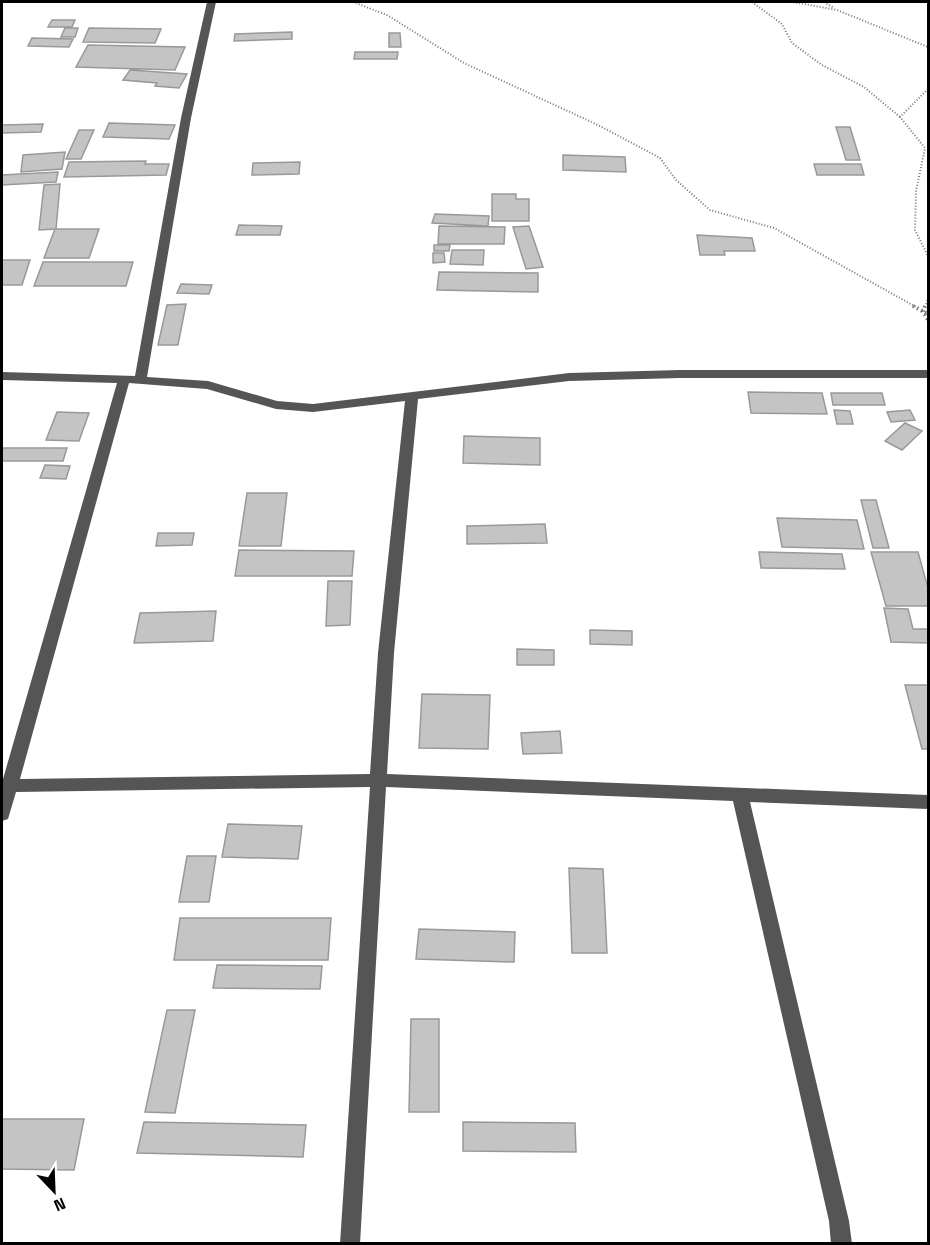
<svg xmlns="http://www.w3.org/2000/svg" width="930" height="1245" viewBox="0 0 930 1245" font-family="'Space Grotesk',sans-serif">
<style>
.building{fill:#c4c4c4;stroke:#999;stroke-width:1.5}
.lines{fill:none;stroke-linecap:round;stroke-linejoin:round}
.path-far1{stroke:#777;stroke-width:2;stroke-dasharray:1 2;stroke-linecap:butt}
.path{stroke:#777;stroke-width:4;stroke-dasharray:1.5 3;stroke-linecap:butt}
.minor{fill:#555;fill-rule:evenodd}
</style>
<rect width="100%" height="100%" fill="#fff"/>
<path class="building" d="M52 20H75L72 27H48Z
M65 28H78L75 37H61Z
M89 28 161 29 155 43 83 42Z
M292 32V39L234 41 235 34Z
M389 33H400L401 47H389Z
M32 38 73 39 69 47 28 46Z
M88 45 185 47 175 70 76 67Z
M355 52H398L397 59H354Z
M130 70 187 74 179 88 155 86 157 83 123 80Z
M109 123 175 125 169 139 103 137Z
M43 124 41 132 2 133V125Z
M836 127H850L860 160H846Z
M79 130H94L81 159H66Z
M65 152 62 169 21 172 23 155Z
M563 155 625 157 626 172 563 170Z
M146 161 145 164H169L166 175 64 177 69 162Z
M300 162 299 174 252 175 253 163Z
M814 164H861L864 175H817Z
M58 172 56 182 2 185V175Z
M60 184 56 229 39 230 44 185Z
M492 194H516V199H529V221H492Z
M435 214 489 216 488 226 432 223Z
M239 225 282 226 280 235H236Z
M439 226 505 227 504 244H438Z
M529 226 543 267 526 269 513 227Z
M55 229H99L89 258H44Z
M697 235 752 238 755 251H724L725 255H700Z
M434 245H450L449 251H434Z
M452 250H484L483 265 450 264Z
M433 253H444L445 262 433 263Z
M2 260H30L22 285H2Z
M43 262H133L126 286H34Z
M439 272 538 273V292L437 290Z
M181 284 212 285 209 294 177 293Z
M186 304 178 345H158L167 305Z
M748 392 822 393 827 414 751 413Z
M831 393H882L885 405H833Z
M834 410 850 411 853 424H837Z
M910 410 915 420 891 422 887 412Z
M57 412 89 413 79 441 46 440Z
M905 423 922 431 902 450 885 441Z
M464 436 540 438V465L463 463Z
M2 448H67L63 461H2Z
M45 465 70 466 66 479 40 478Z
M247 493H287L281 546H239Z
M861 500H876L889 548H873Z
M777 518 857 520 864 549 782 547Z
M545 524 547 543 467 544V526Z
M158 533H194L192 545 156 546Z
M239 550 354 551 352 576H235Z
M759 552 842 554 845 569 761 568Z
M871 552H918L928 588V606H886Z
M328 581H352L350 625 326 626Z
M884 608 908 609 913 629H928V643L891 642Z
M216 611 213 641 134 643 140 613Z
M590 630 632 631V645L590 644Z
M517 649 554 650V665H517Z
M905 685H928V749H922Z
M422 694 490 695 488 749 419 748Z
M560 731 562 753 523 754 521 733Z
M228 824 302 826 298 859 222 857Z
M187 856H216L209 902H179Z
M569 868 603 869 607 953H572Z
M180 918H331L328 960H174Z
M419 929 515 932 514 962 416 959Z
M217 965 322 966 320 989 213 988Z
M167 1010H195L175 1113 145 1112Z
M411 1019H439V1112H409Z
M2 1119H84L74 1170 2 1169Z
M144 1122 306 1125 303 1157 137 1153Z
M463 1122 575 1123 576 1152 463 1151Z"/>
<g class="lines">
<path class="path-far1" d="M353 2 387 15 464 63 600 126 660 158 676 180 710 210 774 228 916 307
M752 2 782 24 792 43 822 65 864 87 900 117
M793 2 837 10 928 47
M824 2 834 8
M928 89 900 117 925 148 916 191 915 230 928 256
M925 307 928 299"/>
<path class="path" d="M913 306 928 314
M925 306 923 311 928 320"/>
<path class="minor" d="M207 2H216L191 118 147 377 208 381 277 401 313 404 569 373 680 370H928V378H680L569 381 418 399 394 653 387 774 928 795V809L750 802 849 1221 852 1244H831L829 1221 733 801 386 787 360 1244H340L370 787 16 792 8 819 2 821V779H3L117 383 2 380V372L135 376 181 118ZM129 383 207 389 276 409 313 412 405 401 378 653 370 774 20 779Z"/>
</g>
<rect width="930" height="1245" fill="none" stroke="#000000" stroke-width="6"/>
<g transform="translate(54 1191) rotate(157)" stroke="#ffffff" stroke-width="4.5" paint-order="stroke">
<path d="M0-4.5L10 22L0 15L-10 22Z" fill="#000000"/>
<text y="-9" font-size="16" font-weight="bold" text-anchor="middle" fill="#000000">N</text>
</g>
</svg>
